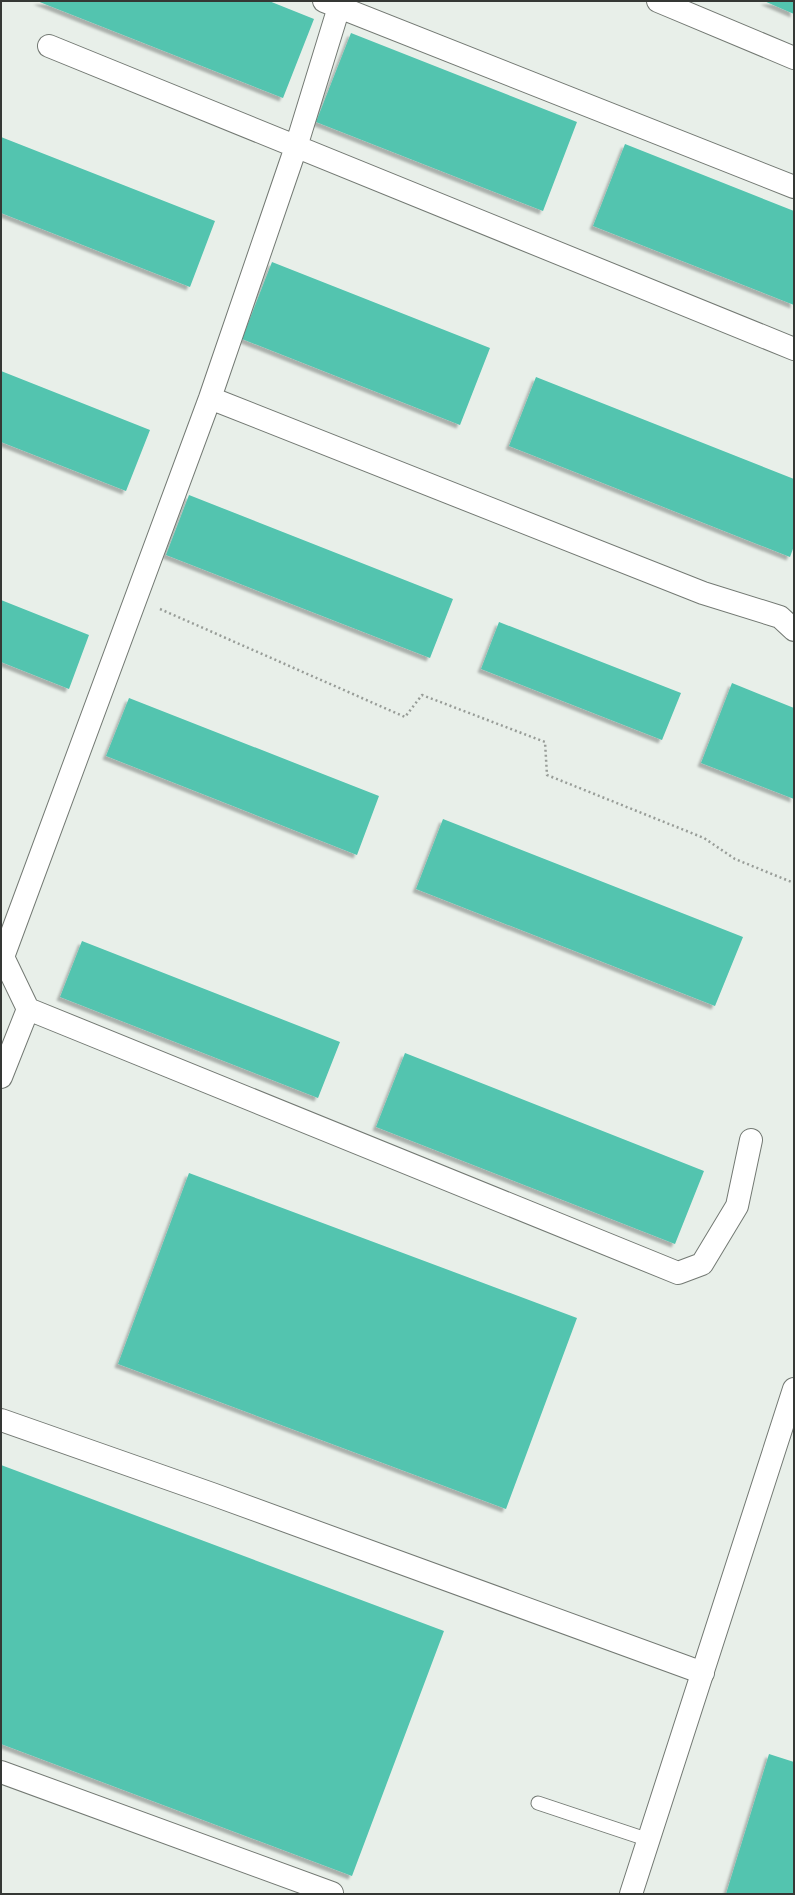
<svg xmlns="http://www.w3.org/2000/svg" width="795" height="1895" viewBox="0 0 795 1895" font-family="'Alegreya Sans',sans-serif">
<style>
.building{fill:#53c4af;filter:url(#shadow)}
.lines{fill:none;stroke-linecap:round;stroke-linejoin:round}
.service-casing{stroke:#737973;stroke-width:15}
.minor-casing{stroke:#737973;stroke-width:24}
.tertiary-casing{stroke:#737973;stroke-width:24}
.path{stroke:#989d98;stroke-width:2.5;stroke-dasharray:2 3;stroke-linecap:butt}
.service{stroke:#fff;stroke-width:13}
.minor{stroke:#fff;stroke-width:22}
.tertiary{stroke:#fff;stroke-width:22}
</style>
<defs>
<filter id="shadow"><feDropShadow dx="-3.5" dy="3.5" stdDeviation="1" flood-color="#0004"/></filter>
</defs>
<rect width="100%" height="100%" fill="#e8efe9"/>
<path class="building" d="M37 1H269L314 19 283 98Z
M764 1H794V14Z
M351 33 577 122 543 211 316 122Z
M1 137 215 221 190 287 1 213Z
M625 144 794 211V305L593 226Z
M272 262 490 348 460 425 242 339Z
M1 371 150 430 126 491 1 442Z
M536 377 794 479V546L790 557 509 446Z
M189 495 453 599 430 658 166 555Z
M1 600 89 635 69 689 1 662Z
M499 622 681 693 662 740 481 669Z
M732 683 794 708V799L701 763Z
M129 698 379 796 357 855 106 756Z
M443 819 743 937 715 1006 416 889Z
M82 941 340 1042 318 1098 60 997Z
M405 1053 704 1171 675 1244 376 1127Z
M189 1173 577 1318 506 1509 118 1364Z
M1 1465 444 1631 352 1876 1 1744Z
M769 1754 794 1762V1894H726Z"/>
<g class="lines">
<g class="service-casing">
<path id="service" d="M538 1803 649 1840"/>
</g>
<g class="minor-casing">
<path id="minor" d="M324 1 794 187
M658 1 794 58
M339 7 296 147 210 398 3 957 28 1009 678 1273 702 1264 737 1206 751 1140
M49 46 794 349
M210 398 703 593 780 617 794 630
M1 1077 28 1009
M1 1420 212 1494 703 1673
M1 1772 332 1893"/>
</g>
<g class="tertiary-casing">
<path id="tertiary" d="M631 1894 794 1389"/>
</g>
<path class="path" d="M160 609 405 717 422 695 545 742 547 775 704 838 735 859 794 883"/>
<use href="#service" class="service"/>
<use href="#minor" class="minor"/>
<use href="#tertiary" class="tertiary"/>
</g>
<rect width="795" height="1895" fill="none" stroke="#353835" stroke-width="4"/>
</svg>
